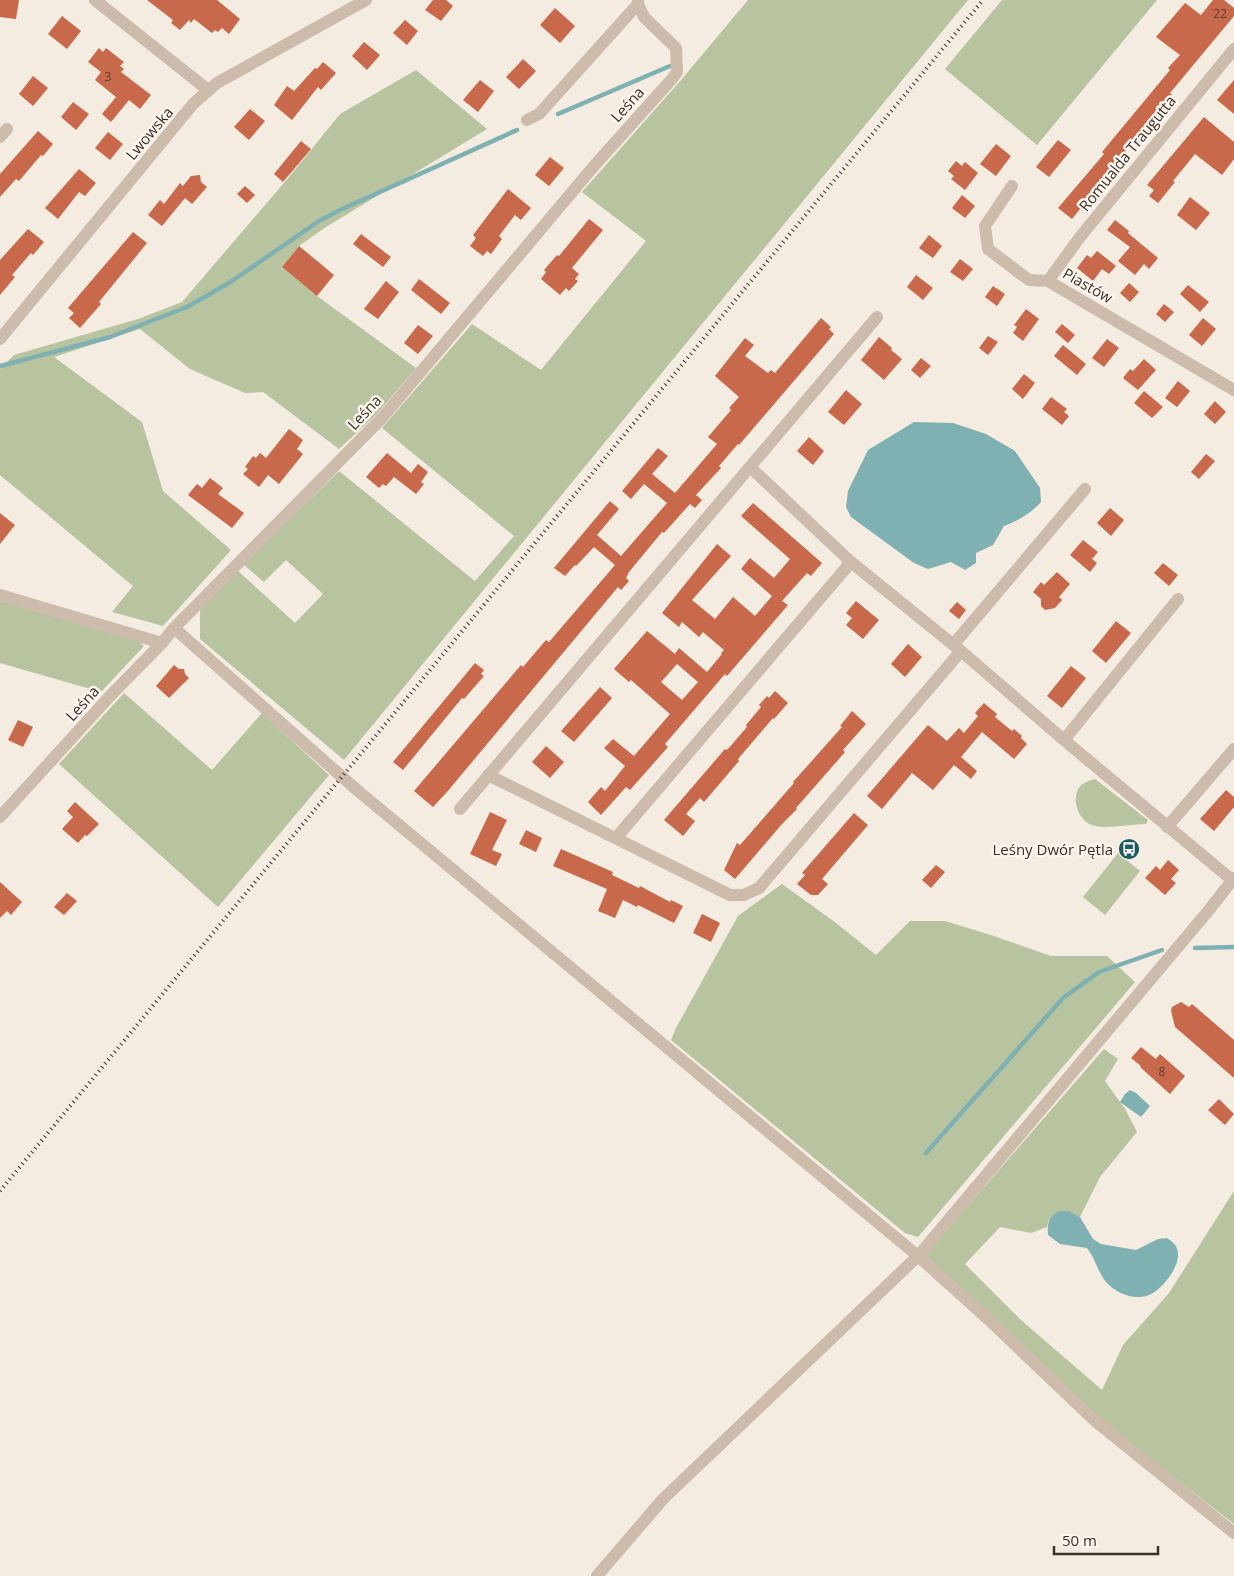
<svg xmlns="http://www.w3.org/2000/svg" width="1234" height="1576" viewBox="0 0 1234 1576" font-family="'Open Sans',sans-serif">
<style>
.green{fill:#b8c4a0}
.water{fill:#7fb0b2}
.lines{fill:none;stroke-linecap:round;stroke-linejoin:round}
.stream{stroke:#7fb0b2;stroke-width:4.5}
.building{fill:#c8694b;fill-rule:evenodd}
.minor{stroke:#cdbbac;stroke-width:12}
.rail{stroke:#3b302b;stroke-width:4;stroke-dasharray:1 4;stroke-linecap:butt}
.labels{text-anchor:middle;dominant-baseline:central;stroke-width:5;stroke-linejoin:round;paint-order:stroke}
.number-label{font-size:12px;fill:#5e3e33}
.street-label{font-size:15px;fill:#3b302b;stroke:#fbf5ee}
.poi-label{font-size:15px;fill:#3b302b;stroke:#fbf5ee;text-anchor:end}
</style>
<rect width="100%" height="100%" fill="#f4ebe1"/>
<path class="green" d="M748 0H968L344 760 200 639V610L237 570 295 623 323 594 286 560 264 582 243 564 339 471 475 581 514 536 382 428 472 324 541 370 646 241 582 192 682 79Z
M1002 0H1157L1037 145 945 69Z
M416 70 487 129 326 227 299 246 282 267 317 296 416 368 376 415 339 449 263 392 245 393 190 369 140 329 54 357 142 422 163 491 231 550 163 626 112 612 133 586 0 475V369L14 355 138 319 182 302 289 177 340 114Z
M0 601 137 640 144 646 101 692 0 663Z
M124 693 212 770 262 713 329 775 218 907 59 764Z
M1095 779 1148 820 1146 824C1132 824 1107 829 1095 826 1079 823 1069 798 1081 785 1085 782 1090 780 1095 779Z
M1118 853 1140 871 1105 915 1083 897Z
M782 884 836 923 876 955 910 921H945L994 936 1051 956H1107L1135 982 918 1237 905 1233 671 1040 676 1028 738 916Z
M1104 1049 1118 1059 1105 1081 1125 1109 1137 1132 1100 1177 1080 1217 1069 1211 1049 1220 1047 1227 1031 1233 1000 1227 965 1264 1021 1320 1102 1390 1123 1345 1169 1293 1234 1191V1524L1098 1418 925 1255Z"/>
<path class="water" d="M914 422 953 423 986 434 1015 451 1040 488 1041 502C1030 514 1019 520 1004 526L993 545 976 553V563L965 570 951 562 928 569 914 563 851 517 846 507 848 491 868 450Z
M1130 1090 1136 1093 1150 1106 1141 1117 1120 1102 1125 1094Z
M1060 1211H1069L1080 1217 1093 1239 1101 1244 1136 1250 1158 1239 1167 1238C1171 1241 1176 1244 1177 1249 1183 1264 1162 1290 1149 1295 1134 1301 1116 1293 1106 1282 1098 1272 1095 1258 1087 1248L1060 1244 1048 1235C1047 1223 1049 1216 1060 1211Z"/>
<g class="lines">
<path class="stream" d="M558 114 670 66
M0 366 110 337 187 307 229 283 319 221 340 210 517 130
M1195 948 1234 947
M926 1153 1063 998 1099 972 1162 950"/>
</g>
<path class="building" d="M0 0H19L16 19 0 17Z
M147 0H217L240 19 229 34 222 28 218 32 215 30 212 33 194 19 191 23 189 20 180 30 171 23 173 20Z
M433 0H446L453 6 441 21 425 10Z
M1213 0H1224L1234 8V16L1170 93 1172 95 1137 137 1072 219 1058 208 1104 154 1102 152 1170 70 1168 68 1180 55 1156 37 1185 3 1201 15Z
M555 8 575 26 560 43 540 25Z
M62 16 81 31 67 49 48 34Z
M405 20 418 31 407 45 393 33Z
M364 42 380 55 367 70 352 56Z
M99 48 103 52 106 48 124 62 120 66 124 69 121 72 151 95 140 109 129 100 111 122 102 114 116 97 95 80 101 72 88 62Z
M523 59 536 71 519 89 506 77Z
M323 62 336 73 321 90 318 87 292 120 274 105 287 86 294 91 315 68 317 69Z
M33 76 48 88 33 106 19 94Z
M480 80 494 91 478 112 463 100Z
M1234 80V114L1217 100Z
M73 102 89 114 76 130 61 117Z
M250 109 265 121 249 140 234 127Z
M1204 117 1234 142V159L1222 175 1195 154 1173 181 1175 182 1158 203 1149 196 1154 190 1147 185Z
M38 131 53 144 43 156 41 155 19 181 16 179 0 197V174Z
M108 132 123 144 110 160 95 148Z
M1058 140 1071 150 1049 177 1036 167Z
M301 141 311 149 283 182 274 174Z
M996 144 1011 156 996 176 980 164Z
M550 157 564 168 549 186 535 175Z
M956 161 962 166 965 162 978 173 965 190 951 179 954 176 948 171Z
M79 169 96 183 85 196 79 192 58 219 45 208Z
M200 175 201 182 207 187 192 204 185 198 162 226 148 215 160 200 164 204 180 183 183 186 191 176Z
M245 186 255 195 247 203 237 194Z
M508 189 531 208 521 220 515 215 499 236 502 239 491 254 487 251 483 256 470 246 476 238 473 235Z
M962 195 975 206 965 218 952 208Z
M1190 197 1210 213 1196 230 1177 215Z
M589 219 603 230 572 268 579 274 575 279 578 281 569 291 566 288 560 295 541 279 546 272 544 270 557 255 559 256Z
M1115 220 1129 231 1128 233 1158 258 1149 269 1144 264 1135 275 1118 261 1130 247 1107 230Z
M28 229 44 242 33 255 31 253 12 275 15 277 0 295V260Z
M133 232 147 243 99 302 101 304 80 328 69 318 74 313 68 308Z
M361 234 391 257 383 267 353 244Z
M929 235 942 246 933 258 919 248Z
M299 246 334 275 317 296 282 267Z
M1097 251 1116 266 1109 274 1102 269 1093 281 1077 268 1087 255 1091 258Z
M960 259 973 269 963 281 950 272Z
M916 275 933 288 923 300 907 287Z
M419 279 450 303 441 314 411 290Z
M386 281 399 292 378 319 364 309Z
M1129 283 1139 292 1130 302 1120 293Z
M1188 285 1209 302 1200 312 1180 294Z
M993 286 1005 294 997 306 985 297Z
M1164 304 1174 312 1165 322 1156 314Z
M1026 309 1039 319 1023 341 1013 333 1017 327 1014 325Z
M821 318 831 327 829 329 834 334 739 445 738 444 719 466 721 468 696 495 702 500 695 508 690 504 664 533 662 532 629 572 626 578 629 581 621 590 618 587 447 792 433 807 414 791 521 665 523 667 546 640 549 642 615 565 594 547 576 566 575 565 565 576 554 568 610 501 619 509 597 535 621 556 667 503 644 484 631 499 622 491 658 448 668 456 652 474 675 493 717 444 708 437 731 410 729 408 739 397 715 376 745 338 754 345 745 356 768 373 771 370 775 373Z
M1203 318 1216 329 1202 346 1189 335Z
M1062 324 1075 335 1068 343 1055 332Z
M418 325 433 336 418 354 404 343Z
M988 336 998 342 988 355 979 348Z
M879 337 892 348 891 350 902 359 884 380 861 360Z
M1107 339 1119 348 1104 367 1092 358Z
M1063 345 1086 364 1077 375 1054 356Z
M921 358 931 366 920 378 911 370Z
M1144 359 1156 370 1138 390 1123 378 1130 369 1133 371Z
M1024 374 1035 383 1023 399 1012 389Z
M1178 381 1190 391 1177 407 1165 398Z
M846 390 862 404 844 425 828 412Z
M1144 391 1163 407 1152 418 1134 403Z
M1051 397 1067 409 1064 412 1069 416 1062 425 1042 409Z
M1215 401 1226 412 1215 424 1204 414Z
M289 429 303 440 297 449 303 454 279 484 268 475 259 487 243 474 248 469 245 467 253 456 256 458 260 453 266 458Z
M809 437 824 451 813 465 797 451Z
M387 453 411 473 418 464 428 472 421 482 424 484 416 494 394 477 386 486 383 484 379 488 366 477Z
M1206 454 1215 461 1199 479 1191 472Z
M210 478 223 488 218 494 244 513 232 528 188 495 197 484 202 488Z
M753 503 822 563 811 576 807 573 782 601 788 605 727 676 725 674 665 744 668 747 630 790 626 787 601 815 588 802 601 787 605 791 625 766 604 748 613 739 634 756 670 714 631 680 629 682 614 669 647 631 675 654 679 648 707 672 722 654 721 653 724 650 703 632 699 637 682 622 679 627 662 613 717 544 731 556 692 600 715 619 733 597 755 616 772 596 741 569 750 558 774 578 790 559 741 516ZM677 664 698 682 682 700 661 682Z
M1110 508 1124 520 1111 536 1097 523Z
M0 513 15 525 0 544Z
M1083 540 1098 552 1092 559 1097 563 1090 572 1070 555Z
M1163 563 1178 575 1169 586 1154 573Z
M1057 572 1070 584 1059 597 1062 600 1055 608 1045 610 1041 606V599L1033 592 1041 582 1044 585Z
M856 601 879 620 863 639 846 625 852 618 846 613Z
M957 602 966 610 959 619 949 611Z
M1116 621 1131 633 1106 663 1092 651Z
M908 644 922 657 905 677 891 664Z
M475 663 484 670 481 674 484 676 464 699 462 698 403 770 393 762Z
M174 665 179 669H184L185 674 189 678 169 698 156 686Z
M1071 666 1086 678 1062 708 1047 696Z
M600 687 612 698 574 742 561 731Z
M775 691 788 703 774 719 773 718 738 759 739 761 704 802 700 798 686 814 695 821 683 836 664 820 725 749 727 750 747 727 746 725 761 707 759 705 767 696 769 698Z
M984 703 997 714 995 717 1012 731 1014 729 1022 736 1021 738 1027 744 1014 759 982 732 961 757 977 771 971 779 954 765 933 790 912 773 882 809 867 796 928 725 947 741 959 728 964 733 978 716 975 713Z
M852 711 866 724 843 750 845 752 796 808 797 809 782 824 735 879 724 870 737 843 740 845 794 783 793 782 842 727 840 726Z
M18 720 33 727 23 747 8 740Z
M546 746 564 762 550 778 532 762Z
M1226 790 1234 797V807L1214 831 1200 819Z
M75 802 99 824 87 836 85 835 78 843 62 829 73 817 67 811Z
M490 812 507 820 492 850 502 854 496 866 470 854Z
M854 813 868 825 822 879 828 884 818 895H811L797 884 805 875 802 873Z
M526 830 542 838 536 852 519 844Z
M561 849 613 872 612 875 639 888 640 886 670 902 671 900 683 906 674 923 638 905 637 907 623 900 615 918 598 911 607 889 553 866Z
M1168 860 1179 870 1171 879 1176 883 1165 895 1145 878 1156 866 1160 870Z
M936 865 945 872 931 888 922 880Z
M0 882 22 902 11 915 7 911 0 918Z
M67 893 77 901 64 915 54 907Z
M702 914 720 923 711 942 693 933Z
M1181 1002 1189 1007 1192 1004 1234 1040V1078L1175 1027 1171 1011 1172 1007Z
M1141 1047 1156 1059 1160 1054 1185 1076 1170 1094 1140 1067 1141 1066 1131 1058Z
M1219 1099 1234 1114 1225 1125 1208 1110Z"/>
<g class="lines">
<path class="minor" d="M95 0 208 90
M527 120 539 114 638 4V0
M0 137 7 129
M1012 186 985 226 988 249 1029 280 1048 281 1234 390
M1048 281 1080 237 1234 49
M0 339 193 104 217 83 366 0
M750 467 851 562 961 651 1064 740 1232 880
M0 595 162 643
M174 628 357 790 918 1256 988 1319 1094 1420 1234 1533
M953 645 1085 489
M1064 740 1178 599
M488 775 730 895H744L759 888 961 651
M460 809 877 317
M0 817 111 695 162 643 174 628 382 418 594 166 672 79 677 72 676 48 644 17 638 4
M1167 827 1234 749
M616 838 851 562
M597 1576 663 1499 918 1256 1209 910 1234 878"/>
<path class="rail" d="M0 1191 983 0"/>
</g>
<defs>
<g id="bus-disc" transform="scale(1.125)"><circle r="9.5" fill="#1f5a5e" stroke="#fbf5ee"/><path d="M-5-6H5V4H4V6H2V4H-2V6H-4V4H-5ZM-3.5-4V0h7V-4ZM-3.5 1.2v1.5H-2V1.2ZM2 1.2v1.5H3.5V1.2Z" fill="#fff"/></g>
</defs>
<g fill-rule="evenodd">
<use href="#bus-disc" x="1129" y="849"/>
</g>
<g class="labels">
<g class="number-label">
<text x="1220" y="13">22</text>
<text x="108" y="76">3</text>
<text x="1162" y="1071">8</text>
</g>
<g class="street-label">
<text transform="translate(627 104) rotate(-48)">Leśna</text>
<text transform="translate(149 133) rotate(-50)">Lwowska</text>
<text transform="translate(1127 153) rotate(-51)">Romualda Traugutta</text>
<text transform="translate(1088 285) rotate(30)">Piastów</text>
<text transform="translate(364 412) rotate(-47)">Leśna</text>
<text transform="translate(82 703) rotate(-48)">Leśna</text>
</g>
<g class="poi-label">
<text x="1113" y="849">Leśny Dwór Pętla</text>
</g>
</g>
<path d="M1054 1546v8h104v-8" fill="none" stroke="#3b302b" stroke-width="2.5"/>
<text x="1062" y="1546" font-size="15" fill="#3b302b" stroke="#fbf5ee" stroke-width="4" paint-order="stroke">50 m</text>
</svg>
